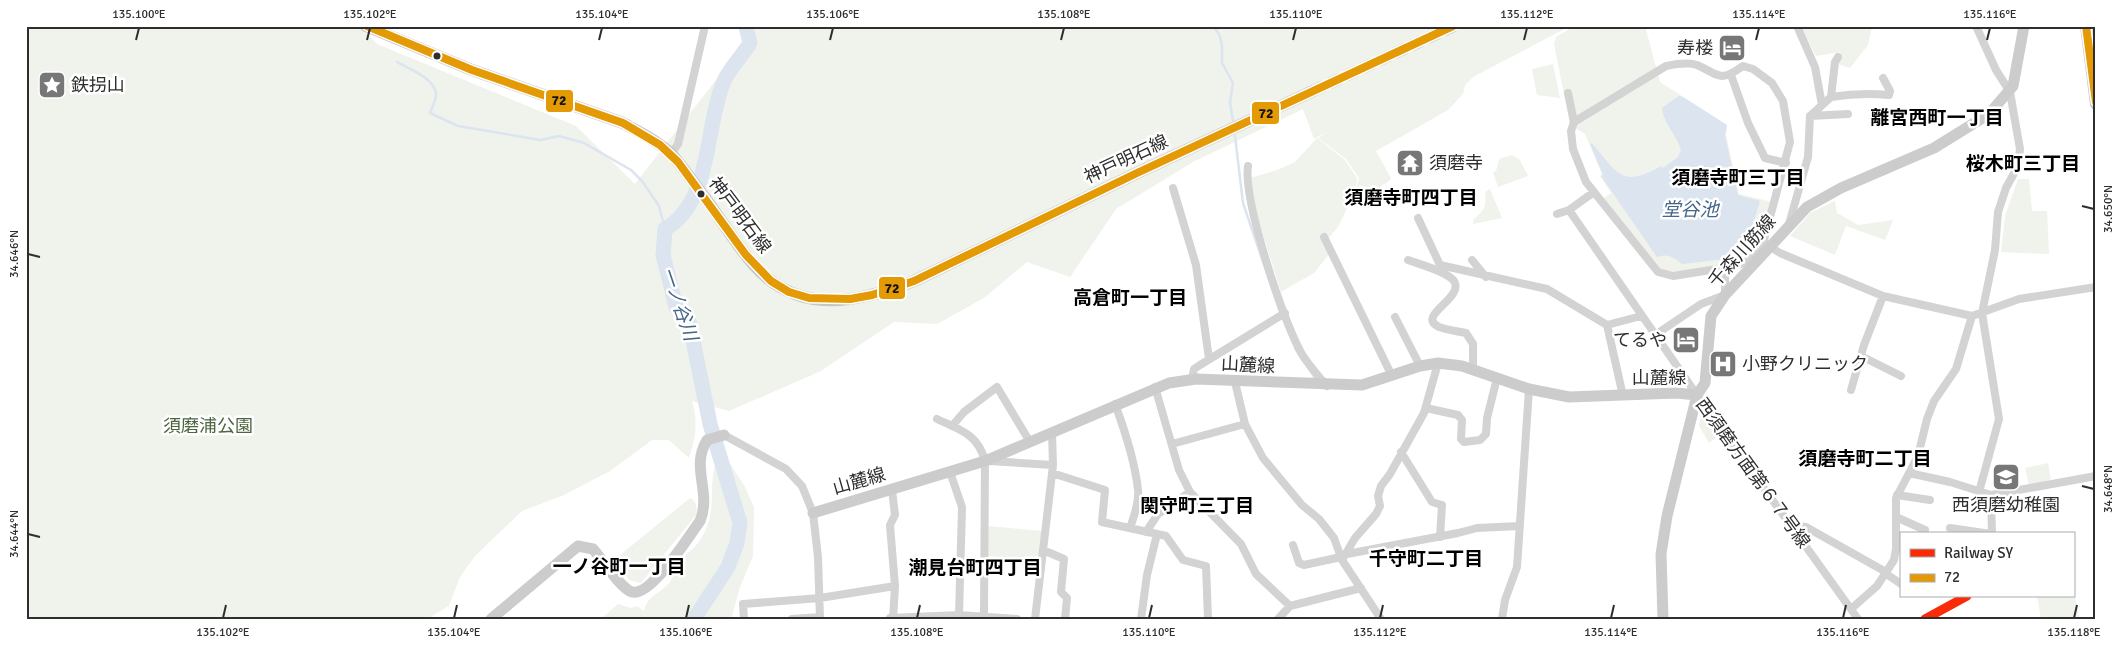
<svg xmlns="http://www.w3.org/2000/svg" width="2122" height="645" viewBox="0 0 2122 645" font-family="Signika,'Noto Sans JP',sans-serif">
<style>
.green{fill:#eff3ec}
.water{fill:#dbe4ef}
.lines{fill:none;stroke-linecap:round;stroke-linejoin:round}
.stream{stroke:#dbe4ef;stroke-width:2.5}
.river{stroke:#dbe4ef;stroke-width:15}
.primary-tunnel{stroke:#d5d5d5;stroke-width:12;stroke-dasharray:12 6;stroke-linecap:butt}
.street{stroke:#d3d3d3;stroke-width:8}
.secondary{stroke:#ccc;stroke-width:11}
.primary{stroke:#c6c6c6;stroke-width:12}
.bus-1-casing{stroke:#fff;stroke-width:11}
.bus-1{stroke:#e39a05;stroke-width:8}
.rail-1-casing{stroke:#fff;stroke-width:12}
.rail-1{stroke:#fa2b08;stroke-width:9}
.ticks{fill:none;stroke:#2e2e2e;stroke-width:2}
.bus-dot{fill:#2e2e2e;stroke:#fff;stroke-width:2}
.labels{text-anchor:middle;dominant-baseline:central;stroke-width:5;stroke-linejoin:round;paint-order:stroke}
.poi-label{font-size:18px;fill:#2e2e2e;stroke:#fff;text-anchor:start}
.street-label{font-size:18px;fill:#2e2e2e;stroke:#fff}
.park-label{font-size:18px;fill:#4d6540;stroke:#fff}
.neighbourhood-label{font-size:19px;font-weight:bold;fill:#000;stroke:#fff}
.water-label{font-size:19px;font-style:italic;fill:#468;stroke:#fff}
.line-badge{stroke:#fff;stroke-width:2}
.pale-badge-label{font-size:14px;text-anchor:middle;font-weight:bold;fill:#111}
.neatline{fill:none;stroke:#2e2e2e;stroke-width:2}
.ticks-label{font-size:12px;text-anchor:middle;fill:#2e2e2e}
</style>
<rect width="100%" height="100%" fill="#fff"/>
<path class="green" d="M26 26H360L377 44 576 126 635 184 758 26H1570L1473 77 1465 85 1463 94 1448 110 1376 151 1391 178 1389 181 1353 204 1352 198 1338 227 1325 242 1330 253 1314 273 1281 292 1257 215 1250 178 1277 170 1295 162 1317 138 1345 160 1357 178 1356 191 1359 178 1346 159 1318 138 1329 131 1314 139 1303 109 1193 162 1116 209 1070 277 1027 262 984 298 937 324 894 322 821 371 729 411 692 401C698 421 696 438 689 458L669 440H652L610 471 564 495 522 511 475 556 460 577 449 606 427 619H26Z
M1575 26H1645L1660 82 1727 125 1726 135 1739 194 1772 202C1755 259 1754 261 1695 269 1684 271 1669 275 1658 267 1641 256 1617 216 1604 198L1611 193 1600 176 1602 174 1585 134 1570 125 1554 44 1556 37Z
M1801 26H1872L1868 45 1850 68 1838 64 1840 52 1816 56Z
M1553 64 1560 98 1537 95 1532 69Z
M1512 155 1520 160 1528 176 1498 187 1493 172 1496 171 1499 159Z
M2018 179H2029L2032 211H2047L2049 254 2001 252 2005 216Z
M1490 189 1502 218 1473 224V220C1483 211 1487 207 1485 192Z
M1835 201 1837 213 1858 225 1893 220 1885 240 1846 226 1835 255 1790 236 1810 213Z
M1703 406 1723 433 1709 443 1699 426Z
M728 461 744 485 754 507 753 556 740 587 732 616 730 619 602 618 618 604 631 608 637 606 644 611C647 595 660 594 669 583 674 577 675 568 679 562 685 554 695 549 700 540 719 511 707 491 716 462Z
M2048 463 2051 480 2029 485 2025 468Z
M690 498C697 502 697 507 696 515L641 583 629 580 614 560Z
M987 526 1042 531 1038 561 987 556Z
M2073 583 2079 619H2041L2037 596H2073Z"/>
<path class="water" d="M1679 96 1683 97 1727 125 1725 135 1738 195 1760 201 1746 247 1733 258 1682 264C1674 257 1667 253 1657 257L1601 176 1603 175 1590 144 1592 143C1617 173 1622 189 1661 166L1663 168 1678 157 1681 150C1677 135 1663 123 1662 108Z"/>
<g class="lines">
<path class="stream" d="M1213 26 1219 34 1222 45V63L1233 83 1230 102 1233 121
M397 62C409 69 435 78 436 94 436 100 432 108 430 113L458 126 541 140 559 136 584 143 631 170 642 181 659 206 665 229
M1235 136 1243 203 1281 315
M1295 348 1315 378"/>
<path class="river" d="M694 619 728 567 737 543 740 523 710 424 689 321 676 307 663 255 665 229C713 201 704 128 724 81 729 69 743 55 750 43L746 26"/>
<path class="primary-tunnel" d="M1313 91 1454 26"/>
<path class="street" d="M1797 26 1815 67 1822 105
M1976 26 1996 70 2010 92 2020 149 2018 166 2006 188 1998 212 1995 250 1982 313 1999 419 1979 492
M1731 75 1748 123 1765 158 1786 163
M1568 93 1574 122 1571 131 1573 149 1586 182 1658 272 1673 276 1736 266 1747 261 1764 240 1790 142 1783 101 1772 83 1753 69 1743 66C1719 83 1720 75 1697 65 1688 62 1676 64 1666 66L1574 122
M1831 97C1850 94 1869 93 1889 95L1890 91 1883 78
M1810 116 1848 114
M671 154 678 144 705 26
M1248 166C1243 200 1284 325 1303 356 1310 366 1319 377 1327 386
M1173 188 1196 265 1209 359
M1569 210 1697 395 1858 619
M1557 214 1569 210 1594 192
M1418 218 1440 265 1547 289 1607 325 1641 316
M1789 224 1808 157 1810 116 1831 97 1835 62 1838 57
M1324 237 1392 376
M1766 244 1780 253 1883 296 1972 316 2019 299 2096 287
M1408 260C1419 264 1448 272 1454 281 1465 298 1415 316 1439 327 1447 330 1457 331 1466 333L1473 344V369
M1472 260 1486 277
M1395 317 1420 366
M1607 325 1623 396
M1655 335 1701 304 1725 295V267
M1861 356 1901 376
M1196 379 1193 374 1194 369 1200 365 1285 313
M1235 382 1245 424 1263 458 1302 505 1319 519 1334 538 1342 560 1381 619
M1155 387 1179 470 1190 492 1241 544 1256 574 1290 606
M1851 390 1864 345 1883 296
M1115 404C1125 431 1135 462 1138 490 1139 503 1134 516 1130 528
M1426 408 1458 415 1462 420 1461 439 1464 442 1480 440 1486 434 1487 418 1497 378
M937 419C960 430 978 434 985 461L984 615
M952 426 964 412 997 387 1030 442
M724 435 786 469 802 486 813 513 818 557 820 619
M1172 444 1245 424
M1401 452 1432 502 1442 505 1440 537
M989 461 1053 465
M950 472 962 507 959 615
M1052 473 1105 490 1102 522 1157 534 1147 575 1141 619
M1909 473 1950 482 1991 495 2096 476
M892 490 895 515 890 525 895 586 893 619
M1897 495 1930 500
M1991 495 1992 534
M1896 517 1925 530
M1790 525 1806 527 1886 572
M1950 528 1991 534
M1146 532 1158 514 1190 492
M1157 534 1166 536 1183 560 1206 566 1208 619
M1293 545 1299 563 1304 565 1341 557
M1043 550 1064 559 1061 592 1067 598 1065 619
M1347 554 1458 533 1477 528 1519 526
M1342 560 1355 538 1376 514 1380 506 1378 496 1381 486 1390 474 1424 413 1438 363
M1885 573 1901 584
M1851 609 1877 586 1894 560 1896 549V498L1918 456 1927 419 1934 401 1956 369 1972 316
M890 618 959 615 1017 619
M744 619 743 604 820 598 895 586
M792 619 820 617
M1035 619 1053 465 1052 432
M1278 619 1290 606 1361 588
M1502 619 1505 600 1517 567 1529 389"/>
<path class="secondary" d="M813 513 985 461 1169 383 1196 379 1362 385 1420 366 1438 363 1462 366 1529 389 1569 397 1676 393 1697 395
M491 619 578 546 593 549C602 559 620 588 632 592 651 597 689 536 700 521 712 491 690 468 707 440L724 435
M1663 619 1661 554 1667 516 1697 395 1705 383 1711 316 1725 295 1807 207 1841 188 1934 148 1989 114 2013 86 2024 26"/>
<path class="primary" d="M366 26 472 70 623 123C639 132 658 141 671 154 681 164 690 178 699 190 718 214 733 241 753 264 798 316 858 303 914 281L1137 173 1313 91
M2086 26 2096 104"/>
<g class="bus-1-casing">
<path id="bus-1" d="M367 26 472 70 623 123 660 145 678 162 746 255 771 281 789 292 809 298 850 299 872 295 914 281 1137 173 1453 26
M2086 26 2096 102"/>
</g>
<use href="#bus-1" class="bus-1"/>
<g class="rail-1-casing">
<path id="rail-1" d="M1925 619 1967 596"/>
</g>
<use href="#rail-1" class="rail-1"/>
</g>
<path class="ticks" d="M136 40 139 28M367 40 370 28M599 40 602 28M830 40 833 28M1061 40 1064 28M1293 40 1296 28M1524 40 1527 28M1756 40 1759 28M1987 40 1990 28M2082 206 2094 209M28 254 40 257M2082 486 2094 489M28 534 40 537M223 618 226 605M454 618 457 605M686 618 689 605M917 618 920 605M1149 618 1152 605M1380 618 1383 605M1611 618 1614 605M1843 618 1846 605M2074 618 2077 605"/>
<defs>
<g id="hotel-square" transform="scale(1.4375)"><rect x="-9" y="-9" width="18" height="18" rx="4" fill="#777" stroke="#fff"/><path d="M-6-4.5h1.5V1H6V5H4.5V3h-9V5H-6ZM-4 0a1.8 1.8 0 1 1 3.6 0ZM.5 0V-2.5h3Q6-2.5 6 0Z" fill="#fff"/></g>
<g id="sight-square" transform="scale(1.4375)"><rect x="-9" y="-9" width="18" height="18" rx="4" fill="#777" stroke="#fff"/><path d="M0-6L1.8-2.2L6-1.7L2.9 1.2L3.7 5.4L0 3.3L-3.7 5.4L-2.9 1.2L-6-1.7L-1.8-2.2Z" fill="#fff"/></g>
<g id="temple-square" transform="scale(1.4375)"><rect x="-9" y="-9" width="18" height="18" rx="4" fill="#777" stroke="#fff"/><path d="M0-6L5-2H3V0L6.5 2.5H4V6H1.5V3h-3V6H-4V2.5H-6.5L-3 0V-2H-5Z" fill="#fff"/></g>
<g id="hospital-square" transform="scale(1.4375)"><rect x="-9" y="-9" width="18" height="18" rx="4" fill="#777" stroke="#fff"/><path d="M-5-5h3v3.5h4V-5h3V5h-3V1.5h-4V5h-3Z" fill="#fff"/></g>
<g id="school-square" transform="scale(1.4375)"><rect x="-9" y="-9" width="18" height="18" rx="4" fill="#777" stroke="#fff"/><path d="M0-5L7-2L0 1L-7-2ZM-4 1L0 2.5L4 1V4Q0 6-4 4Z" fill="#fff"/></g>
</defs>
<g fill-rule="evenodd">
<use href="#hotel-square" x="1732" y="48"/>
<use href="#sight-square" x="52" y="85"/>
<use href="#temple-square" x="1410" y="163"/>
<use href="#hotel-square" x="1686" y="340"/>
<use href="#hospital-square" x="1723" y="364"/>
<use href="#school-square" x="2006" y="477"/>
</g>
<g class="bus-dot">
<circle cx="437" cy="56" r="4.5"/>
<circle cx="701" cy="194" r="4.5"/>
</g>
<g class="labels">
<g class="poi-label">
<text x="1713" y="48" text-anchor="end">寿楼</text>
<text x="71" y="85">鉄拐山</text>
<text x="1429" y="163">須磨寺</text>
<text x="1667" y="340" text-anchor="end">てるや</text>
<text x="1742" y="364">小野クリニック</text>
<text x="2006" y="505" text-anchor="middle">西須磨幼稚園</text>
</g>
<g class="street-label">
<text transform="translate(1126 159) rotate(-25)">神戸明石線</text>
<text transform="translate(740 215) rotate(53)">神戸明石線</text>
<text transform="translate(1742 251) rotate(-48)">千森川筋線</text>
<text transform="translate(1248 365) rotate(3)">山麓線</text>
<text x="1659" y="378">山麓線</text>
<text transform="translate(1753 473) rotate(54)">西須磨方面第６７号線</text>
<text transform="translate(859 481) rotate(-16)">山麓線</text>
</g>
<g class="park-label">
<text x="208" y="426">須磨浦公園</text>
</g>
<g class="neighbourhood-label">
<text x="1937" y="118">離宮西町一丁目</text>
<text x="2023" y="164">桜木町三丁目</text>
<text x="1738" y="178">須磨寺町三丁目</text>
<text x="1411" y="198">須磨寺町四丁目</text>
<text x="1130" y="298">高倉町一丁目</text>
<text x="1865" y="459">須磨寺町二丁目</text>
<text x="1197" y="506">関守町三丁目</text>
<text x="1426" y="559">千守町二丁目</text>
<text x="619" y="567">一ノ谷町一丁目</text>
<text x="975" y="568">潮見台町四丁目</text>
</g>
<g class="water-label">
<text x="1690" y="210">堂谷池</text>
<text transform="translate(679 304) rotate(71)">一ノ谷川</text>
</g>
</g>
<g class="line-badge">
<rect x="545" y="89" width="29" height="24" rx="5" fill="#e39a05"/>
<rect x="1251" y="101" width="29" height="24" rx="5" fill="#e39a05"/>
<rect x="878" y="276" width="28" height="24" rx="5" fill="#e39a05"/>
</g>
<g class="pale-badge-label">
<text x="559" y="105">72</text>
<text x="1266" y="118">72</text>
<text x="892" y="293">72</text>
</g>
<rect width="2122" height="645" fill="none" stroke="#ffffff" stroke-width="55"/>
<rect x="1900" y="532" width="175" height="65" fill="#ffffff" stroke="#ababab"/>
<rect x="1910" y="549" width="25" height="8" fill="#fa2b08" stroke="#ababab"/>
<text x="1944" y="558" font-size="15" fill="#2e2e2e">Railway SY</text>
<rect x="1910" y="574" width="25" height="8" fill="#e39a05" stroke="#ababab"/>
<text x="1944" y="582" font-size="15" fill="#2e2e2e">72</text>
<rect x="28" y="28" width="2066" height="590" class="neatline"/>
<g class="ticks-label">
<text x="139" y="18">135.100°E</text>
<text x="370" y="18">135.102°E</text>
<text x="602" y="18">135.104°E</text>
<text x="833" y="18">135.106°E</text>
<text x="1064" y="18">135.108°E</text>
<text x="1296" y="18">135.110°E</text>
<text x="1527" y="18">135.112°E</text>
<text x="1759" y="18">135.114°E</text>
<text x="1990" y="18">135.116°E</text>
<text transform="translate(2108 209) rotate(-90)" y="4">34.650°N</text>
<text transform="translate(14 254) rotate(-90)" y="4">34.646°N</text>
<text transform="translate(2108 489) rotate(-90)" y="4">34.648°N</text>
<text transform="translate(14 534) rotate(-90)" y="4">34.644°N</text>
<text x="223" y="636">135.102°E</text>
<text x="454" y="636">135.104°E</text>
<text x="686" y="636">135.106°E</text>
<text x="917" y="636">135.108°E</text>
<text x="1149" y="636">135.110°E</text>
<text x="1380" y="636">135.112°E</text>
<text x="1611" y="636">135.114°E</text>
<text x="1843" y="636">135.116°E</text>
<text x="2074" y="636">135.118°E</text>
</g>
</svg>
